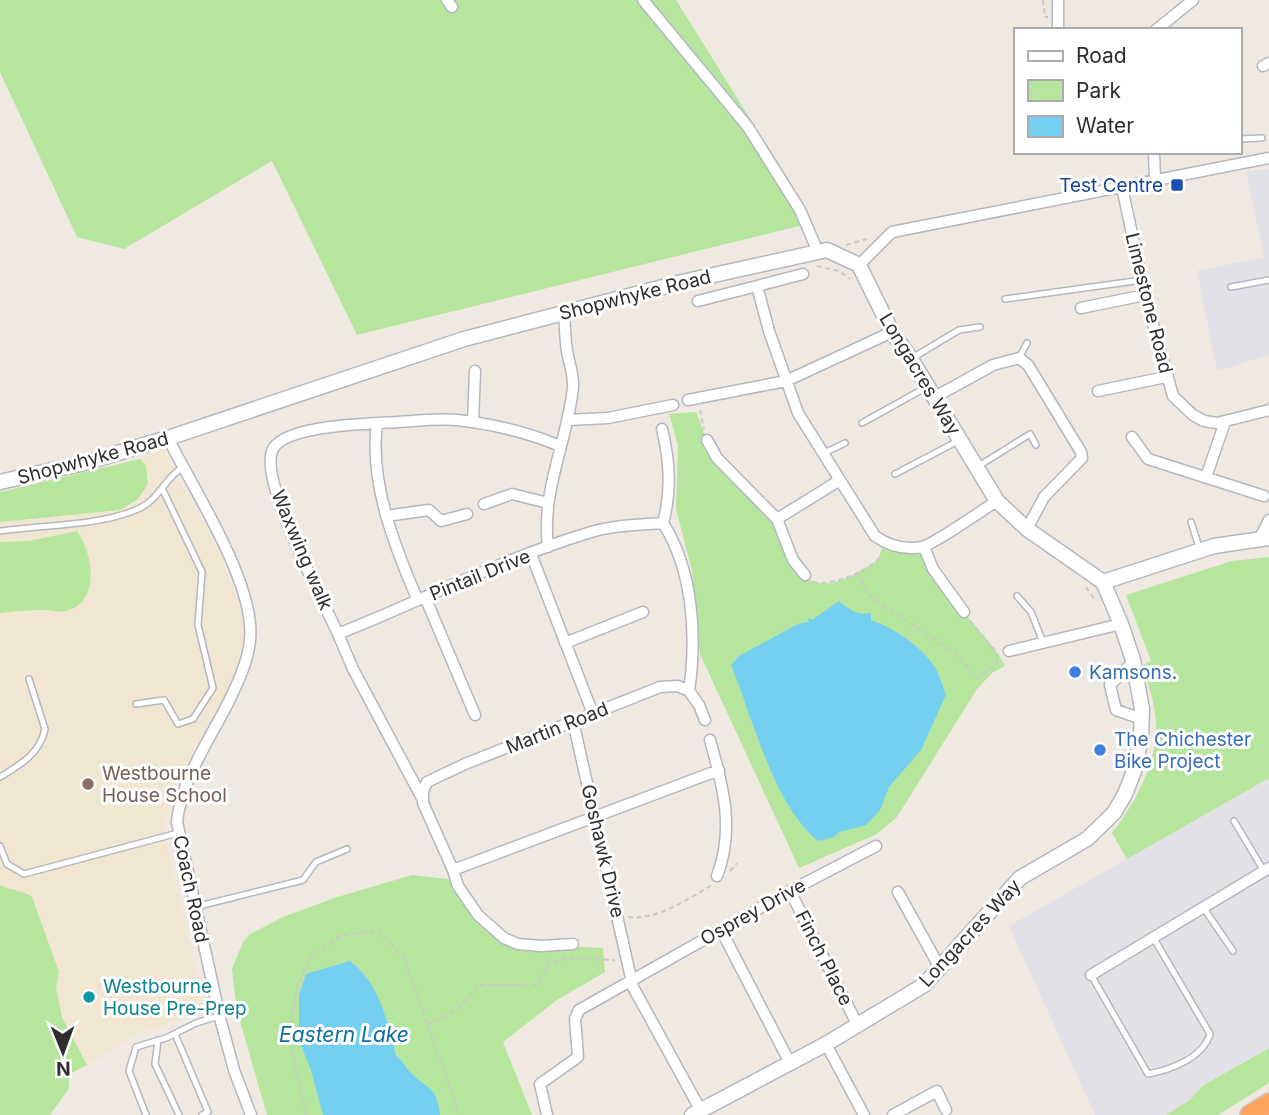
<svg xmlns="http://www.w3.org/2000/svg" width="1269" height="1115" viewBox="0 0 1269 1115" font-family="Inter,sans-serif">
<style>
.industrial{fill:#e3e1e8}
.education{fill:#f0e6d1}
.green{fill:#b6e59e}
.water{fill:#75cff0}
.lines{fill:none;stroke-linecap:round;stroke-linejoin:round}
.lane-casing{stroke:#b4b7c1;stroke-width:8}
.street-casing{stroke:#b4b7c1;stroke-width:13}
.secondary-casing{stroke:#b4b7c1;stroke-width:17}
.highway-casing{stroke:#c9c9c9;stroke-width:22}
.path{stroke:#c9c9c9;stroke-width:2;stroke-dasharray:5 3.5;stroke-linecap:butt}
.lane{stroke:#fff;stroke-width:5}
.street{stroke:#fff;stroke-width:10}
.secondary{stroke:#fff;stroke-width:14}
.highway{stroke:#ffa35c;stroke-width:19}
.transit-dot{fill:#1a4fb4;stroke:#fff;stroke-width:2.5}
.shop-dot{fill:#3f7fe0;stroke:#fff;stroke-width:2.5}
.education-dot{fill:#8d6e63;stroke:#fff;stroke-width:2.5}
.culture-dot{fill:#0f9aa8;stroke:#fff;stroke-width:2.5}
.labels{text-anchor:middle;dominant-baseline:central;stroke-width:6;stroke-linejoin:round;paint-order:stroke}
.transit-label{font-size:19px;fill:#164399;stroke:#fff;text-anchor:end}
.street-label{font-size:19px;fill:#2e2e2e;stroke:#fff}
.shop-label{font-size:19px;fill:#366cbe;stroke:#fff;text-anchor:start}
.education-label{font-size:19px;fill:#785e54;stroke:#fff;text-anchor:start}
.culture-label{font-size:19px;fill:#0d838f;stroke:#fff;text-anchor:start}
.water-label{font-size:21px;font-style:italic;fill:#0d6fa3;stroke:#fff}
</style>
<rect width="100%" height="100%" fill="#efe9e1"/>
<path class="industrial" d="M1269 169V355L1217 371 1197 271 1264 257 1246 171Z
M1269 778V1047L1202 1086 1191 1099 1166 1115H1095L1009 926Z"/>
<path class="education" d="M162 449 220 553 240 609 246 645 234 678 182 771 171 797 164 831 204 1007 157 1029 142 1031 100 1058 0 1108V492L140 459Z"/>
<path class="green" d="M0 0H676L804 205 807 224 357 335 272 161 124 249 77 237 0 72Z
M696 412 707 440 777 519 804 575C826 596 857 573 878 560L884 542 924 547C933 563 941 581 951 596 962 612 1002 654 1005 666L992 673 977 689 897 817 877 834 799 868 700 654 692 571 676 509 678 445 669 414Z
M140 459 146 465 148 484 138 499 120 510 0 522V492Z
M77 531C93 553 101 602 66 611 60 613 51 610 44 610 29 610 15 611 0 613V542L29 541Z
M1269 557V778L1127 859 1112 833C1135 803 1158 762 1156 723 1155 703 1148 684 1142 665L1151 661 1126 595 1232 561Z
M412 875 456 880 465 899 518 944 603 948 605 972 557 1000 503 1042 532 1115H267L237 1011 232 969 243 942 250 934 283 917 334 898Z
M0 885C10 891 24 890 32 897L59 972 56 987 62 1017 87 1065 69 1074V1088L50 1115H0Z
M1269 1048V1083L1218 1115H1166L1191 1099 1202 1086Z"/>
<path class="water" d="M839 601C849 610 859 616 871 613V620C894 628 923 647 936 669 940 677 943 686 946 695L921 750 889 787 880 810 866 825 839 832 834 837 818 841C773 804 753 718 731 665L739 656 798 624 809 622 808 619 810 618 812 620Z
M350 961C380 984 387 1020 396 1056 405 1062 404 1067 411 1073 430 1092 436 1085 440 1115H323L311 1070 299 1040V995L306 974Z"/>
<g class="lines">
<g class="lane-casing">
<path id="lane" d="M1239 139 1262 138
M1231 287 1269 280
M1005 299 1142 280
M914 357 959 330 980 327
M1019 358 1027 343
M862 423 925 388
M824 453 845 443
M977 467 1030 434 1036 445
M895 474 958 441
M1191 522 1200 550
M0 531C41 525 103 526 140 508 159 499 165 478 183 467
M1017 596 1031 612 1043 642
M136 704 164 700 178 724 193 719 213 688 198 625 202 572 162 488
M0 777C20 765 40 754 45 729L29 679
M1234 821 1264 871
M0 846 7 864 24 874 178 833
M195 907 303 880 316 862 347 849
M1203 907 1233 951
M1091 975 1148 1074C1170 1070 1203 1058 1210 1034L1153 937
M175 1034 208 1112 202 1115
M158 1040 155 1064 179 1115
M146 1115 129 1071 136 1047 166 1038 196 1023 219 1016"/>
</g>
<g class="street-casing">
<path id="street" d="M447 0 452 7
M643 0 748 127 800 210 818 252
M1058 0V30
M1156 30 1193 0
M1263 66 1269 63
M1154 152 1155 180
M1122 187 1145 295 1173 396 1193 415 1204 421 1217 423 1269 410
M859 265 892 232 1269 158
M757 286 803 274
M698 301 757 286 769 331 798 413 875 536C889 546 905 550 922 547 935 544 982 510 997 501
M1081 308 1145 295
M1098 391 1166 377
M935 397 993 365 1019 358 1028 365 1081 452 1082 458 1044 497 1027 529
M688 400 786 381 892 332
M568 420 608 418 673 405
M473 422 475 371
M377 424C369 480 394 545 416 596L415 601
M662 429C670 461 672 491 663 523 693 570 697 636 689 691
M1132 437 1148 459 1264 496
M168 438C193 489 256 584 250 640 248 662 237 685 227 705 208 742 181 781 177 822L220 1018 234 1070 251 1115
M707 440 717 458 777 519 793 560 805 575
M1206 477 1225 422
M484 504 512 494 548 503
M386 516 429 510 441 521 467 514
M777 519 840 480
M1260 538 1269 520
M548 547C541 492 567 442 573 388 574 375 569 363 567 351 565 338 565 325 564 313
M924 547 933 569 964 612
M531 554 593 714
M425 597 475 715
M338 634C323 600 260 483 272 451 282 424 373 424 398 422 418 421 436 418 457 420 492 424 527 432 560 446
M565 643 643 612
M1009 651 1121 624
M1133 662 1110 685 1116 710 1142 719
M689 691 699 705 705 720
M573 721 633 987 700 1109
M710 740C723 786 735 829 717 876
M423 800 353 669 338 634C421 601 502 559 588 533 612 525 638 525 663 523
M453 870 719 770
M790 891 858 1026
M898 892 940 968
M721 930 790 1063
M573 944 541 946 518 944 504 938 478 915 458 886 453 870 423 803V791L427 782 465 764 660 687 678 686 689 691
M1091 975 1269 868
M826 1044 864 1115
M547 1115 540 1084 578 1057 575 1019 579 1010 790 891 876 846
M893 1115 937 1091 946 1110"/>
</g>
<g class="secondary-casing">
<path id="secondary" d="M0 482 84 463 168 438 464 339 682 282 827 250 859 265 892 332 911 359 997 501 1027 529 1103 582 1121 624 1133 660 1142 709 1141 737 1134 771 1125 794 1114 813 1087 839 1020 878 924 985 826 1044 692 1115
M1103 582 1214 546 1269 538"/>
</g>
<g class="highway-casing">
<path id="highway" d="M1250 1115 1269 1103"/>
</g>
<path class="path" d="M1043 0 1045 17H1048
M846 245 867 239
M817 266 839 271 850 279
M700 410 704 429
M857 572 868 594 874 599 957 654 977 678 997 664V655
M813 582C831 587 873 570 882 554
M1086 587 1095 600
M970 621 998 654
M730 871 737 863
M628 917C656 921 688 899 712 885
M427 1025 456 1011 479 985H536L550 964 566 958 615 960
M306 1115 288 1035 298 986 309 959 341 935 378 931 404 958 459 1115"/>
<use href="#lane" class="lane"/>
<use href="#street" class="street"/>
<use href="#secondary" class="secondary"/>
<use href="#highway" class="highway"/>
</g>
<rect class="transit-dot" x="1170" y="178" width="14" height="14" rx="3.5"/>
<g class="shop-dot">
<circle cx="1075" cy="672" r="7"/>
<circle cx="1100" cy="750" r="7"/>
</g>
<circle class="education-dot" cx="88" cy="784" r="7"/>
<circle class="culture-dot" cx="89" cy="997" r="7"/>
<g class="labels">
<g class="transit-label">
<text x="1163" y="185">Test Centre</text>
</g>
<g class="street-label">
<text transform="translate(635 295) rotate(-14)">Shopwhyke Road</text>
<text transform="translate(1149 303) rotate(76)">Limestone Road</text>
<text transform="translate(920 374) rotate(59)">Longacres Way</text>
<text transform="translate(93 458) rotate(-15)">Shopwhyke Road</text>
<text transform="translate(302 550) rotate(67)">Waxwing walk</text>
<text transform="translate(480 575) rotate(-22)">Pintail Drive</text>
<text transform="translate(557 728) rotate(-22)">Martin Road</text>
<text transform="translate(603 851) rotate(77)">Goshawk Drive</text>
<text transform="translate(191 889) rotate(78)">Coach Road</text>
<text transform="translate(753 912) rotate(-29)">Osprey Drive</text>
<text transform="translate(970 933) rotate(-47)">Longacres Way</text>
<text transform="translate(824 958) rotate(63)">Finch Place</text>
</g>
<g class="shop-label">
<text x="1089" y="672">Kamsons.</text>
<text x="1114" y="739">The Chichester<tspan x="1114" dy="22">Bike Project</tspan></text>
</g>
<g class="education-label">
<text x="102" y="773">Westbourne<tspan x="102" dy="22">House School</tspan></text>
</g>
<g class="culture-label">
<text x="103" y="986">Westbourne<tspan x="103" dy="22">House Pre-Prep</tspan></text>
</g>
<g class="water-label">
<text x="344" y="1034">Eastern Lake</text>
</g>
</g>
<rect x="1014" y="28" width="228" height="126" fill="#ffffff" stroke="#ababab" stroke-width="2"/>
<rect x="1028" y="51" width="35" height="10" fill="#ffffff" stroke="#ababab" stroke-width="2"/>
<text x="1076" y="63" font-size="21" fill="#2e2e2e">Road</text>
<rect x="1028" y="80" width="35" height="21" fill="#b6e59e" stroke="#ababab" stroke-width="2"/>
<text x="1076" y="98" font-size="21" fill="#2e2e2e">Park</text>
<rect x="1028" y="116" width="35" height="21" fill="#75cff0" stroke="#ababab" stroke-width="2"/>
<text x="1076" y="133" font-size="21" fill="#2e2e2e">Water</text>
<g transform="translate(63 1052) rotate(179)" stroke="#ffffff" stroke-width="5" paint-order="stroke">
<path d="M0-5L12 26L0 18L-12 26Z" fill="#2e2e2e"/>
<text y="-10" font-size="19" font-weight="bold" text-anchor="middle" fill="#2e2e2e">N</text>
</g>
</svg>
